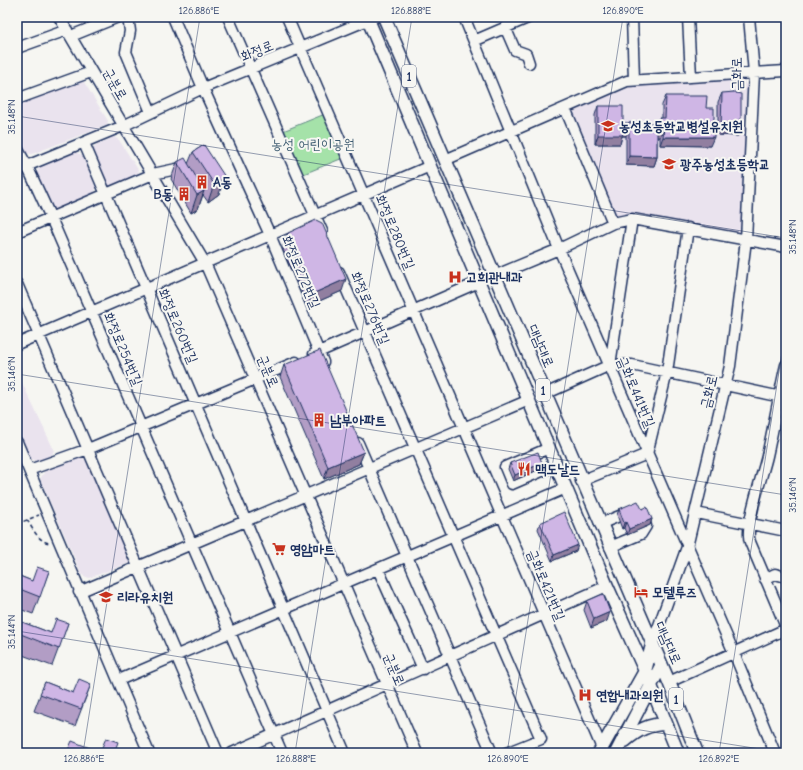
<svg xmlns="http://www.w3.org/2000/svg" width="803" height="770" viewBox="0 0 803 770" font-family="'Comic Neue','Poor Story',sans-serif">
<style>
.built{fill:#eae3ee}
.green{fill:#a5e2a9;stroke:#608884}
.lines{fill:none;stroke-linecap:round;stroke-linejoin:round}
.minor-casing{stroke:#1b2f5e;stroke-width:13}
.major-casing{stroke:#1b2f5e;stroke-width:15}
.path{stroke:#1b2f5e;stroke-width:1.5;stroke-dasharray:4 3;stroke-linecap:butt}
.minor{stroke:#f6f6f2;stroke-width:10}
.major{stroke:#f6f6f2;stroke-width:12}
.wall{fill:#b29dc5;stroke:#1b2f5e}
.shaded-wall{fill:#917fa0;stroke:#1b2f5e}
.building{fill:#cfb6e5;stroke:#1b2f5e}
.ticks{fill:none;stroke:#1b2f5e;stroke-width:1;stroke-opacity:0.45}
.labels{text-anchor:middle;dominant-baseline:central;stroke-width:4;stroke-linejoin:round;paint-order:stroke}
.shield{fill:#f6f6f2;stroke:#5d6b8a;stroke-width:1}
.shield-label{font-size:13px;font-weight:bold;fill:#1b2f5e}
.street-label{font-size:14px;fill:#1b2f5e;stroke:#f6f6f2}
.poi-label{font-size:14px;font-weight:bold;fill:#1b2f5e;stroke:#f6f6f2;text-anchor:start}
.park-label{font-size:14px;fill:#3e5c71;stroke:#f6f6f2}
.neatline{fill:none;stroke:#1b2f5e;stroke-width:1.5}
.ticks-label{font-size:10px;text-anchor:middle;fill:#1b2f5e}
</style>
<rect width="100%" height="100%" fill="#f6f6f2"/>
<filter id="ink" filterUnits="userSpaceOnUse"><feTurbulence type="fractalNoise" baseFrequency=".025" numOctaves="2"/><feDisplacementMap in="SourceGraphic" scale="8" xChannelSelector="R" yChannelSelector="G"/><feConvolveMatrix kernelMatrix="1 2 1 2 8 2 1 2 1" color-interpolation-filters="sRGB"/></filter>
<g filter="url(#ink)">
<path class="built" d="M743 79 747 87 742 234 656 218 636 216 615 219 572 112 610 95 640 83Z
M78 81 84 82 108 121 107 125 32 154 26 153 17 138V105Z
M114 137 119 140 139 171 136 176 111 186 105 183 92 151 95 146Z
M75 152 82 155 96 188 94 194 56 210 49 206 36 175 39 168Z
M17 372 54 450 51 457 39 462 31 459 17 427Z
M81 457 88 462 130 557 129 563 89 578 82 575 40 479 45 471Z"/>
<path class="green" d="M325 114 343 158 301 175 283 131Z"/>
<g class="lines">
<g class="minor-casing">
<path id="minor" d="M59 17 205 263 417 753
M128 17 130 31 126 52 151 112
M173 17 203 88 270 235 323 362
M228 17 322 231
M287 17 604 753
M464 17 559 249 734 653 775 753
M632 17 634 80
M688 17 691 77
M505 27 515 50 526 54 529 63
M71 36 118 17
M474 41 530 17
M17 48 67 30
M17 99 91 72
M565 108 613 223
M84 143 345 753
M17 148 27 166 51 218 282 753
M445 160 627 81 786 71
M17 170 123 126 203 88 375 17
M17 232 153 174 181 168 185 175
M339 272 541 739 506 753
M494 276 559 249 613 223 632 219 786 247
M17 284 218 753
M17 344 430 166
M314 354 479 282
M610 365 632 219
M786 365C779 395 774 425 767 456 763 474 744 527 750 542L786 627
M545 394 610 365H632L786 398
M17 442 149 753
M358 443 492 753
M549 448 505 467 512 484 556 465
M29 470 88 449 296 362
M581 481 647 454 667 372 688 228
M696 513 786 531
M600 524 629 512
M610 547 641 534 646 526 642 515
M378 569 423 669
M765 579 775 574 786 577
M79 592 529 400
M652 645 687 547 730 366 746 240 754 73 749 17
M119 680 566 488
M669 682 786 629
M232 753 607 586"/>
</g>
<g class="major-casing">
<path id="major" d="M367 17 607 586 645 671 678 753
M384 17 669 682 697 753
M625 741C638 730 649 724 666 724
M599 753 645 671 652 645
M616 753 661 666"/>
</g>
<path class="path" d="M27 520C33 529 39 543 51 543
M17 524 39 515"/>
<use href="#minor" class="minor"/>
<use href="#major" class="major"/>
</g>
<path class="wall" d="M722 93 738 136 718 135V102Z
M666 96 706 108 710 146 660 145V137H657V157L654 166 626 165V136H622L620 144H595V115L598 106 623 123H657L659 118H662V105Z
M204 145 219 194 208 202 203 195 198 209 191 213 171 179 177 162 188 164 193 152Z
M288 233 342 291 308 306 283 250 284 245Z
M284 365 364 452 359 464 324 479 280 377Z
M510 463H542L540 469 513 481 508 469Z
M619 509H642L652 519 650 525 627 535 624 528 622 529 617 515Z
M540 523 576 551 552 561 538 529Z
M49 571 33 614 17 608V575L32 581Z
M587 601 607 621 591 628 584 610Z
M22 622 51 633 68 623 52 666 17 653V636Z
M45 682 73 693 91 684 75 726 34 711Z"/>
<path class="shaded-wall" d="M721 126 741 127 738 136 718 135Z
M623 127H629L626 136H622L620 144H595L598 135Z
M657 128H664L660 137H654Z
M663 137H714L710 146 660 145Z
M629 156 657 157 654 166 626 165Z
M225 177 219 194 208 202 214 184Z
M204 191 198 209 191 213 197 195Z
M346 279 342 291 308 306 312 294Z
M364 452 359 464 324 479 328 467Z
M542 463 540 469 513 481 515 475Z
M652 519 650 525 627 535 629 529Z
M626 522 624 528 622 529 624 523Z
M578 545 576 551 552 561 554 555Z
M610 612 607 621 591 628 594 619Z"/>
<path class="building" d="M735 92 736 93 741 94V127L721 126 722 93Z
M666 96H707L706 108H714V137H663L664 128H657V157L629 156V127H623V135H598V106H623V123H659V118H665Z
M204 145 225 177 214 184 193 152Z
M185 158 204 191 197 195 177 162Z
M316 220 322 223 346 279 312 294 288 238V233Z
M320 350 364 452 328 467 284 365Z
M538 452 542 463 515 475 510 463Z
M638 501 642 509 647 507 652 519 629 529 626 522 624 523 619 509Z
M564 512 578 545 554 555 540 523Z
M37 567 49 571 40 597 17 588V575L32 581Z
M603 594 610 612 594 619 587 601Z
M56 619 68 623 59 649 18 633 22 622 51 633Z
M79 679 91 684 81 709 40 694 45 682 73 693Z
M17 733 22 735 17 749Z
M106 738 118 742 114 753H69L67 752 72 741 100 752Z"/>
</g>
<path class="ticks" d="M17 116 786 238M17 374 786 495M17 631 785 753M83 753 200 17M295 753 412 17M507 753 623 17M719 753 786 327"/>
<defs>
<g id="school-bare" transform="scale(1.08)"><path d="M0-5L7-2L0 1L-7-2ZM-4 1L0 2.5L4 1V4Q0 6-4 4Z" fill="#c8321e" stroke="#f6f6f2" stroke-width="2.5" paint-order="stroke"/></g>
<g id="building-bare" transform="scale(1.08)"><path d="M-4-6H4V6H1V3H-1V6H-4ZM-2.5-4.3h1.7v1.8h-1.7ZM.8-4.3h1.7v1.8H.8ZM-2.5-1h1.7V.8h-1.7ZM.8-1h1.7V.8H.8Z" fill="#c8321e" stroke="#f6f6f2" stroke-width="2.5" paint-order="stroke"/></g>
<g id="hospital-bare" transform="scale(1.08)"><path d="M-5-5h3v3.5h4V-5h3V5h-3V1.5h-4V5h-3Z" fill="#c8321e" stroke="#f6f6f2" stroke-width="2.5" paint-order="stroke"/></g>
<g id="restaurant-bare" transform="scale(1.08)"><path d="M-5-6h1v4h1v-4h1v4h1v-4h1v5L-1.5 .5V6h-2V.5L-5-1ZM5-6V6H3V1.5H1.5Q1.5-4 5-6Z" fill="#c8321e" stroke="#f6f6f2" stroke-width="2.5" paint-order="stroke"/></g>
<g id="supermarket-bare" transform="scale(1.08)"><path d="M-6-5.5h2.5l.6 2H6L4.5 2H-2.5L-4.4-4H-6ZM-1.5 3.2a1.3 1.3 0 1 0 .1 0ZM3 3.2a1.3 1.3 0 1 0 .1 0Z" fill="#c8321e" stroke="#f6f6f2" stroke-width="2.5" paint-order="stroke"/></g>
<g id="hotel-bare" transform="scale(1.08)"><path d="M-6-4.5h1.5V1H6V5H4.5V3h-9V5H-6ZM-4 0a1.8 1.8 0 1 1 3.6 0ZM.5 0V-2.5h3Q6-2.5 6 0Z" fill="#c8321e" stroke="#f6f6f2" stroke-width="2.5" paint-order="stroke"/></g>
</defs>
<g fill-rule="evenodd">
<use href="#school-bare" x="608" y="126"/>
<use href="#school-bare" x="669" y="164"/>
<use href="#building-bare" x="202" y="182"/>
<use href="#building-bare" x="184" y="194"/>
<use href="#hospital-bare" x="455" y="277"/>
<use href="#building-bare" x="319" y="420"/>
<use href="#restaurant-bare" x="524" y="469"/>
<use href="#supermarket-bare" x="279" y="549"/>
<use href="#hotel-bare" x="641" y="592"/>
<use href="#school-bare" x="106" y="597"/>
<use href="#hospital-bare" x="585" y="695"/>
</g>
<g class="labels">
<g class="shield">
<rect x="402" y="65" width="14" height="22" rx="3"/>
<rect x="536" y="379" width="14" height="22" rx="3"/>
<rect x="669" y="688" width="14" height="22" rx="3"/>
</g>
<g class="shield-label">
<text x="409" y="76">1</text>
<text x="543" y="390">1</text>
<text x="676" y="699">1</text>
</g>
<g class="street-label">
<text transform="translate(257 51) rotate(-22)">화정로</text>
<text transform="translate(737 74) rotate(-91)">금화로</text>
<text transform="translate(115 84) rotate(60)">군분로</text>
<text transform="translate(395 232) rotate(67)">화정로280번길</text>
<text transform="translate(301 272) rotate(67)">화정로272번길</text>
<text transform="translate(370 308) rotate(67)">화정로276번길</text>
<text transform="translate(178 326) rotate(67)">화정로260번길</text>
<text transform="translate(541 346) rotate(67)">대남대로</text>
<text transform="translate(123 349) rotate(67)">화정로254번길</text>
<text transform="translate(268 371) rotate(67)">군분로</text>
<text transform="translate(636 392) rotate(67)">금화로441번길</text>
<text transform="translate(709 392) rotate(-77)">금화로</text>
<text transform="translate(546 585) rotate(67)">금화로421번길</text>
<text transform="translate(668 643) rotate(66)">대남대로</text>
<text transform="translate(394 669) rotate(67)">군분로</text>
</g>
<g class="poi-label">
<text x="619" y="126">농성초등학교병설유치원</text>
<text x="680" y="164">광주농성초등학교</text>
<text x="213" y="182">A동</text>
<text x="173" y="194" text-anchor="end">B동</text>
<text x="466" y="277">고희관내과</text>
<text x="330" y="420">남부아파트</text>
<text x="535" y="469">맥도날드</text>
<text x="290" y="549">영암마트</text>
<text x="652" y="592">모텔루즈</text>
<text x="117" y="597">리라유치원</text>
<text x="596" y="695">연합내과의원</text>
</g>
<g class="park-label">
<text x="313" y="144">농성 어린이공원</text>
</g>
</g>
<rect width="803" height="770" fill="none" stroke="#f6f6f2" stroke-width="44"/>
<rect x="22" y="22" width="759" height="726" class="neatline"/>
<g class="ticks-label">
<text x="199" y="14">126.886°E</text>
<text x="411" y="14">126.888°E</text>
<text x="623" y="14">126.890°E</text>
<text transform="translate(11 117) rotate(-90)" y="4">35.148°N</text>
<text transform="translate(792 237) rotate(-90)" y="4">35.148°N</text>
<text transform="translate(11 374) rotate(-90)" y="4">35.146°N</text>
<text transform="translate(792 495) rotate(-90)" y="4">35.146°N</text>
<text transform="translate(11 632) rotate(-90)" y="4">35.144°N</text>
<text x="84" y="762">126.886°E</text>
<text x="296" y="762">126.888°E</text>
<text x="508" y="762">126.890°E</text>
<text x="719" y="762">126.892°E</text>
</g>
</svg>
